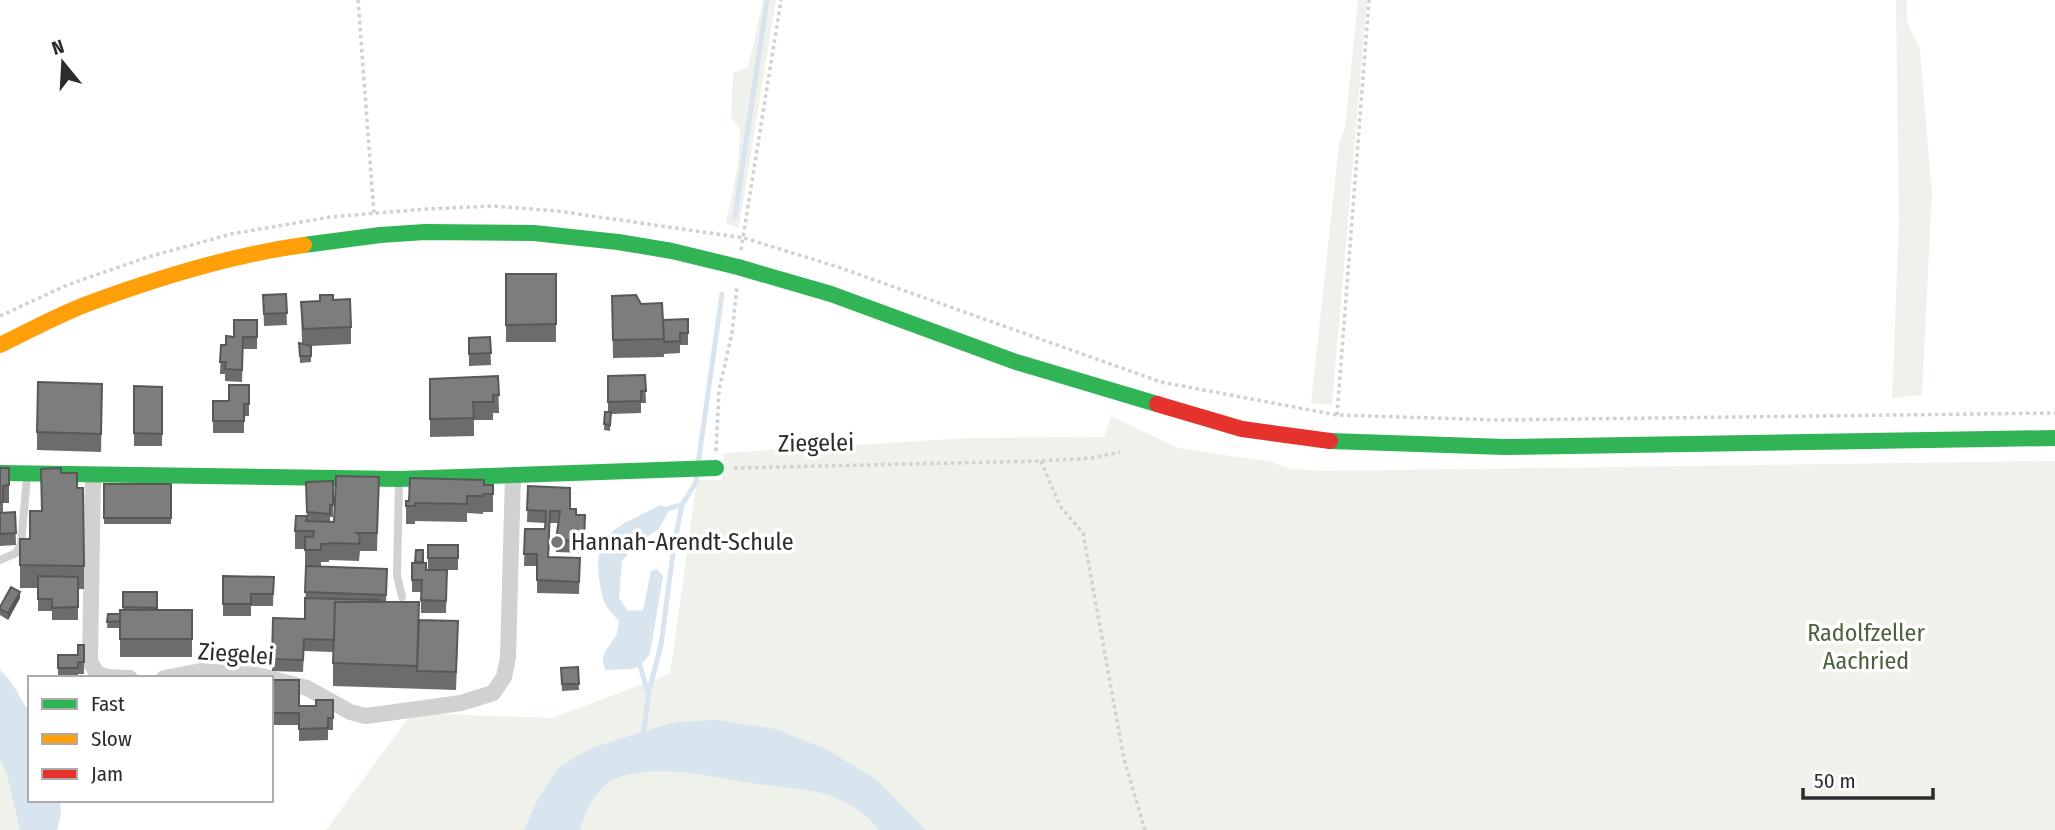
<svg xmlns="http://www.w3.org/2000/svg" width="2055" height="830" viewBox="0 0 2055 830" font-family="'Fira Sans Condensed',sans-serif">
<style>
.green{fill:#eef2eb}
.water{fill:#d8e4ee}
.lines{fill:none;stroke-linecap:round;stroke-linejoin:round}
.stream{stroke:#d8e4ee;stroke-width:5}
.path{stroke:#d1d1d1;stroke-width:3.5;stroke-dasharray:3.5 3.5;stroke-linecap:butt}
.lane{stroke:#d1d1d1;stroke-width:8}
.street{stroke:#d1d1d1;stroke-width:16}
.fast{stroke:#30b455;stroke-width:16}
.slow{stroke:#ff9f0a;stroke-width:16}
.jam{stroke:#e5322d;stroke-width:16}
.wall{fill:#6c6c6c}
.shaded-wall{fill:#585858}
.building{fill:#7d7d7d;stroke:#585858;stroke-width:2}
.poi-dot{fill:#767676;stroke:#fff;stroke-width:2.5}
.labels{text-anchor:middle;dominant-baseline:central;stroke-width:7;stroke-linejoin:round;paint-order:stroke}
.street-label{font-size:24px;fill:#2c2c2c;stroke:#fff}
.poi-label{font-size:24px;fill:#2c2c2c;stroke:#fff;text-anchor:start}
.park-label{font-size:24px;fill:#4c623e;stroke:#fff}
</style>
<rect width="100%" height="100%" fill="#fff"/>
<path class="green" d="M763 0H776L739 227 726 224 738 165 740 129 731 118 733 73 748 67Z
M1358 0H1367L1332 405 1311 403 1339 144 1345 127Z
M1896 0H1907V22L1920 50 1932 193 1922 395 1892 398 1899 222Z
M1111 416 1178 448 1271 462 1290 469 1324 471 2055 461V830H326L412 713 552 718 670 674 697 480H722L723 453 969 438 1104 437Z
M0 668 18 691 30 765V800L40 830H0Z"/>
<path class="water" d="M660 505 670 508 659 529 639 541 622 561 619 598 628 611 643 610 651 571 657 569 663 576 650 654 640 666 633 669 606 670C596 654 612 646 617 633 618 629 618 625 619 621 603 604 602 600 599 577 592 529 625 525 660 505Z
M0 672 8 678 30 713V800H60L61 813 57 830H20L7 775 0 759Z
M718 720 775 729 828 750 878 781 926 830H879C867 813 842 798 821 793 801 788 779 787 758 784 716 778 655 761 615 779 596 788 586 810 580 830H524L537 801 558 768 591 748 675 722Z"/>
<g class="lines">
<path class="stream" d="M735 216 767 0
M698 464 722 294
M670 508 682 505
M640 666 648 693
M643 737 649 691 661 645 674 545 682 505 696 482 697 474"/>
<path class="path" d="M358 0 374 214
M741 250 781 0
M0 316 67 285 148 257 231 234 330 217 427 209 493 206 557 211 744 238 838 267 1161 382 1337 415 1498 420 2055 413
M1337 415 1369 0
M716 451 719 390 732 333 737 286
M1041 461 1060 506 1083 533 1124 759 1145 830
M734 468 1041 461 1092 458 1120 452"/>
<path class="lane" d="M399 482 397 575 402 597
M0 560 16 553 21 544 27 477"/>
<path class="street" d="M93 475 90 660C96 681 112 677 130 678
M164 678 201 671 254 674 307 688 350 712 366 716 461 703 493 693 504 677 508 657 513 475"/>
<path class="fast" d="M304 245 380 235 425 232 534 233 618 242 672 251 738 267 831 294 1016 362 1157 404
M1330 441 1505 447 2055 438
M0 473 399 479 716 468"/>
<path class="slow" d="M0 345C29 331 58 315 87 304 157 278 231 255 304 245"/>
<path class="jam" d="M1157 404 1242 429 1330 441"/>
</g>
<path class="wall" d="M506 274H556V342H506Z
M286 294 287 325 264 326 263 295Z
M612 296 641 304 663 320 688 319V345H680V353L664 354V357L613 358Z
M333 300 351 327V344L311 346V362L300 363 299 343 302 344 301 302Z
M257 320V349H243L242 382 225 381V374H220L221 345H226L234 337Z
M490 337 491 365 469 366V338Z
M645 375 646 403H641V413L611 414 610 431 604 430 605 412H608V376Z
M498 376 499 413H493V420H474V436L430 437V379Z
M249 385V416H244V433H213V401H229Z
M134 386 162 387V446H134Z
M102 402 101 452 37 450V432Z
M0 468H9V503H3V513L15 512 16 545 0 546Z
M61 473 77 488 84 566V589H78V620H52V611H38V588H20V539H30L42 511Z
M379 477 377 551H360L359 561 329 560V562H321V567L387 569 386 602 458 639 456 690 333 686V652L304 651 303 672 272 671V659L305 619 306 568H305V549H295V531L307 521 306 482 333 481V517H330V522H334Z
M104 484H171V524H104Z
M484 485H493V512H483V514L467 513V522L415 521V524H406V501Z
M528 486 570 509 576 515H585L584 553 556 552 558 523H550L549 557 580 558 579 594 537 593V566H524L525 529H545V523L527 522Z
M428 545H458V570H433H447L446 613H421V592H412V563H415L423 550V563L426 570H428Z
M223 576 274 577 273 606H251V616H223Z
M123 592H157V610H192V657H120V628H107L108 614H120L123 610Z
M20 598 8 620 0 615V607Z
M84 645V674H78V678H58V655H78Z
M578 667 579 690 562 691 561 668Z
M271 680 299 706H316L333 700V730H328V740L299 741V725H271Z"/>
<path class="shaded-wall" d="M20 592V598L8 620V613Z"/>
<path class="building" d="M506 274H556V324L506 325Z
M286 294 287 313 264 314 263 295Z
M320 295H333V300L350 299 351 327 303 329 301 302 320 301Z
M636 295 641 304 662 303 664 339 613 340 612 296Z
M688 319V333H680V341L664 342 663 320Z
M234 320H257V337H243L242 370 225 369 226 362H220L221 345H226V336L234 337Z
M490 337 491 353 469 354V338Z
M299 343 311 346V356H300Z
M645 375 646 391H641V401L608 402V376Z
M498 376 499 395H493V402H473L474 418 430 419V379Z
M38 382 102 384 101 434 37 432Z
M229 385H249V404H244V421H213V401H229Z
M134 386 162 387V434L134 433Z
M605 412H611L610 425 604 424Z
M0 468H9V485L3 486V502H0Z
M61 468V473H77V488H83L84 566 20 565V539H30V511H42L41 469Z
M336 476 379 477 377 533H357L360 535 359 544 329 543V544H321V550H305V537H313L314 531H295L296 516H307L306 521 334 522Z
M410 478 484 480V485H493V494H483V496H467V504L415 503V506H406V501H409Z
M333 481V505H330V514L307 512 306 482Z
M104 484H171V518H104Z
M528 486 570 488V509H576V515H585L584 541 556 540 560 511H550L548 557 580 558 579 582 537 580V554H524L525 529H545L546 511 527 510Z
M15 512 16 533 0 534V513Z
M428 545H458V558H428Z
M416 550H423V562H415Z
M412 563H426V570H447L446 601 421 600 422 580H412Z
M306 566 387 569 386 595 305 592Z
M38 576 78 577V607L52 608V599H38Z
M223 576 274 577 273 594H251V604H223Z
M11 587 20 592 8 613 0 609V607Z
M123 592H157V608L123 607Z
M305 598 380 600V602H335L334 640 304 639 303 660 272 659 273 618 305 619Z
M335 602H419L417 666 333 663Z
M120 610H192V639H120Z
M108 614H120V621L107 622Z
M419 620 458 621 456 672 417 671Z
M78 645H84V662H78V668H58V655H78Z
M578 667 579 684H562L561 668Z
M271 680H299V706H316V700H333V718H328V728L299 729V713H271Z"/>
<circle class="poi-dot" cx="557" cy="542" r="7"/>
<g class="labels">
<g class="street-label">
<text transform="translate(816 443) rotate(-1)">Ziegelei</text>
<text transform="translate(236 654) rotate(4)">Ziegelei</text>
</g>
<g class="poi-label">
<text x="571" y="542">Hannah-Arendt-Schule</text>
</g>
<g class="park-label">
<text x="1866" y="633">Radolfzeller<tspan x="1866" dy="28">Aachried</tspan></text>
</g>
</g>
<rect x="28" y="676" width="245" height="126" fill="#ffffff" stroke="#ababab" stroke-width="2"/>
<rect x="42" y="699" width="35" height="10" fill="#30b455" stroke="#ababab" stroke-width="2"/>
<text x="91" y="711" font-size="21" fill="#2c2c2c">Fast</text>
<rect x="42" y="734" width="35" height="10" fill="#ff9f0a" stroke="#ababab" stroke-width="2"/>
<text x="91" y="746" font-size="21" fill="#2c2c2c">Slow</text>
<rect x="42" y="769" width="35" height="10" fill="#e5322d" stroke="#ababab" stroke-width="2"/>
<text x="91" y="781" font-size="21" fill="#2c2c2c">Jam</text>
<g transform="translate(63 63) rotate(342)" stroke="#ffffff" stroke-width="5" paint-order="stroke">
<path d="M0-5L12 26L0 18L-12 26Z" fill="#2c2c2c"/>
<text y="-10" font-size="19" font-weight="bold" text-anchor="middle" fill="#2c2c2c">N</text>
</g>
<path d="M1803 788v10h130v-10" fill="none" stroke="#2c2c2c" stroke-width="3.5"/>
<text x="1814" y="788" font-size="21" fill="#2c2c2c" stroke="#ffffff" stroke-width="5" paint-order="stroke">50 m</text>
</svg>
